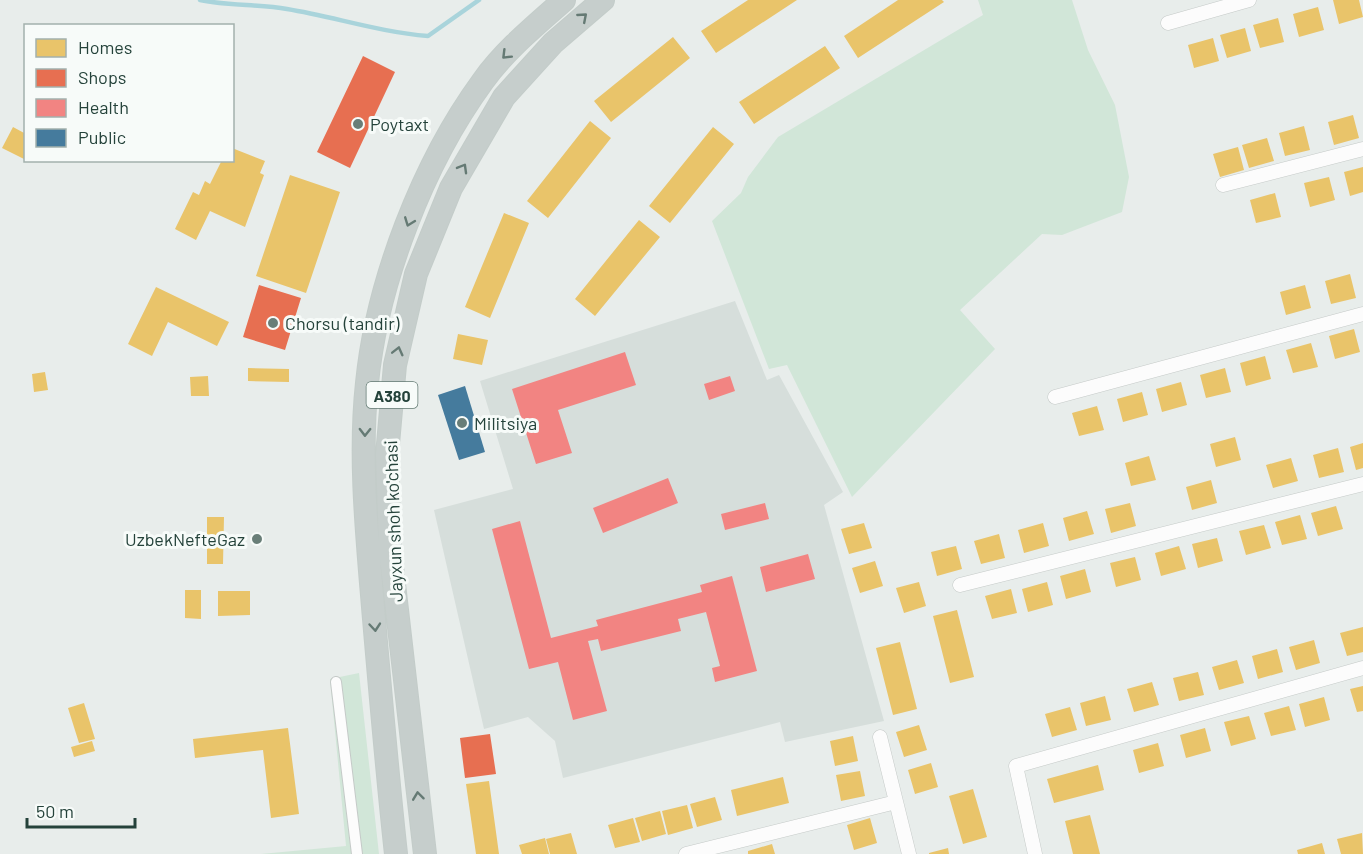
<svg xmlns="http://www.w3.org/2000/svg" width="1363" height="854" viewBox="0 0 1363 854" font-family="Barlow,sans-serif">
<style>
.built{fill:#d6dedb}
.green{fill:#d1e6d8}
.homes{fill:#e9c46a}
.shops{fill:#e76f51}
.health{fill:#f28482}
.public{fill:#457b9d}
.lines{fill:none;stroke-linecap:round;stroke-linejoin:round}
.stream{stroke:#a9d4db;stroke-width:4.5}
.pedestrian-casing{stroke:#c5cac8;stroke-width:12}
.minor-casing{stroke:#c5cac8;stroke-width:15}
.trunk-casing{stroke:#c3ccc9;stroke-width:24}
.pedestrian{stroke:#fcfcfc;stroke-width:10}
.minor{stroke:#fcfcfc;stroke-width:14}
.trunk{stroke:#c6cecc;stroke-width:22}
.oneway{stroke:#657a74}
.poi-dot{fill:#697e78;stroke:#f7fbf9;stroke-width:2}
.labels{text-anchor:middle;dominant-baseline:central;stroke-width:6;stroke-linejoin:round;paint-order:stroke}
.shield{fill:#f7fbf9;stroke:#637a73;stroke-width:1.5}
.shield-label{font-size:16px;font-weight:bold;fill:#24423a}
.poi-label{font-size:18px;fill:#24423a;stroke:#f7fbf9;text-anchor:start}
.street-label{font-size:18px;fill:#24423a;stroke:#f7fbf9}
</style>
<rect width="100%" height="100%" fill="#e8edeb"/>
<path class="built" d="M735 301 767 380 779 375 843 492 824 505 884 721 785 742 780 722 563 778 555 741 528 717 484 729 434 510 513 489 480 381Z"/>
<path class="green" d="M978 0H1072L1088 50 1115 105 1129 177 1122 212 1062 235 1042 234 960 310 995 349 852 497 787 365 769 369 712 221 741 193 748 177 778 137 983 15Z
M359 673 379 854H261L346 846 330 679Z"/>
<path class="homes" d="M748 0H797L716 53 701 31Z
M898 0H942L944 2 858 58 844 36Z
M1333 0H1359L1363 17 1339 24Z
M1318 7 1324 30 1299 37 1293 14Z
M1278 18 1284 42 1260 48 1253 25Z
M1245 28 1251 51 1227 58 1220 35Z
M673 37 690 58 611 122 594 101Z
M1213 38 1219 61 1194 68 1188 45Z
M825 46 840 68 754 124 739 102Z
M1353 115 1359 138 1334 145 1328 122Z
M590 121 611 138 548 218 527 201Z
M1304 126 1310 150 1285 156 1279 133Z
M13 127 26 134V160L2 148Z
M713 127 734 144 670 223 649 206Z
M1267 138 1274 161 1249 168 1242 145Z
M1238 147 1244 170 1220 177 1213 154Z
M232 148 265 161 260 173 264 175 245 227 210 211 196 240 175 229 193 192 199 195 205 181 210 184 222 160H232Z
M1363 167V192L1350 196 1344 172Z
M290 175 340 192 306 293 256 276Z
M1329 177 1335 200 1310 207 1304 183Z
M1275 193 1281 217 1256 223 1250 200Z
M504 213 529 223 490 318 465 307Z
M639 220 660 237 595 316 575 299Z
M1350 274 1356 298 1331 304 1325 281Z
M1305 285 1311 308 1286 315 1280 292Z
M156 287 229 322 217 346 168 322 152 356 128 344Z
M1354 329 1360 352 1335 359 1329 336Z
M458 334 488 340 482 365 453 359Z
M1311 343 1318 367 1293 373 1286 350Z
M1265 356 1271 379 1246 386 1240 363Z
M248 368 289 369V382L248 381Z
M1225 368 1231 392 1206 398 1200 375Z
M45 372 48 390 34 392 32 374Z
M208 376 209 396H191L190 377Z
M1181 382 1187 405 1162 412 1156 389Z
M1142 392 1148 415 1123 422 1117 399Z
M1097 406 1104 430 1079 436 1072 413Z
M1235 437 1241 460 1216 467 1210 444Z
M1363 443V468L1356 470 1350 447Z
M1338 448 1344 472 1319 478 1313 455Z
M1149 456 1156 480 1131 486 1125 463Z
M1291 458 1298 481 1273 488 1266 465Z
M1211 480 1217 503 1192 510 1186 487Z
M1130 503 1136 526 1111 533 1105 509Z
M1336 506 1343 529 1318 536 1311 513Z
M1087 511 1094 534 1069 541 1063 518Z
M1300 515 1307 539 1282 545 1275 522Z
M207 517H224L223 564H207Z
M864 523 872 548 849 554 841 529Z
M1043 523 1049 546 1024 553 1018 530Z
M1264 525 1271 548 1246 555 1239 531Z
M999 534 1005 558 981 564 974 541Z
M1217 538 1223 561 1198 568 1192 544Z
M956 546 962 569 937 576 931 552Z
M1179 546 1186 569 1161 576 1155 553Z
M1135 557 1141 580 1116 587 1110 563Z
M875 561 883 586 860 593 852 568Z
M1085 569 1091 592 1066 599 1060 576Z
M919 582 926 606 904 613 896 588Z
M1047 582 1053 605 1028 612 1022 589Z
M1011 589 1017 613 992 619 985 596Z
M185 590H201V619L185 618Z
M218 591H250V615L218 616Z
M957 610 974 677 950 683 933 616Z
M1363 627V652L1347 656 1340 633Z
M1314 640 1320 663 1296 670 1289 647Z
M900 642 917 709 893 715 876 648Z
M1277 649 1283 672 1258 679 1252 656Z
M1237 660 1244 683 1219 690 1212 667Z
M1198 672 1204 695 1179 701 1173 678Z
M1152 682 1159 705 1134 712 1127 689Z
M1363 686V711L1357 712 1350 689Z
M1105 696 1111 720 1086 726 1080 703Z
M1324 697 1330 720 1305 727 1299 704Z
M84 703 95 739 79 743 68 708Z
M1289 706 1296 730 1271 736 1264 713Z
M1070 707 1077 730 1052 737 1045 714Z
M1249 716 1256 739 1231 746 1224 722Z
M919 725 927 750 904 757 896 732Z
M288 728 299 814 271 818 263 750 195 758 193 739Z
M1205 728 1211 751 1186 758 1180 735Z
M853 736 858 761 835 766 830 741Z
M92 741 95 751 74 757 71 747Z
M1158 743 1164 766 1139 773 1133 750Z
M931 763 938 787 915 794 908 770Z
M1098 765 1104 790 1054 803 1047 779Z
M860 771 865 796 841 801 836 775Z
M783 777 789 803 737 816 731 790Z
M489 781 499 854H476L466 784Z
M973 789 987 837 963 844 949 796Z
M715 797 722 820 697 827 690 804Z
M687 805 693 828 668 835 662 811Z
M660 811 666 834 642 841 635 818Z
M1090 815 1100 854H1073L1065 821Z
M633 818 640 842 615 848 608 825Z
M870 818 877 843 854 850 847 825Z
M571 833 577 854H550L546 839Z
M1362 833 1363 854H1341L1337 839Z
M545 838 549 854H522L519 845Z
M1322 843 1325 854H1298L1297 850Z
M772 844 775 854H748V851Z
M948 848 949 854H929V853Z"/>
<path class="shops" d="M363 56 395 72 350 168 317 152Z
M259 285 301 298 285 350 243 337Z
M490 734 496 774 465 778 460 738Z"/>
<path class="health" d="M625 352 636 385 558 410 572 453 536 464 512 389Z
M730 376 735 391 709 400 704 384Z
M668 478 678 503 603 533 593 508Z
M765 503 769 519 725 530 721 514Z
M520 521 551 638 598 626 596 620 702 592 700 585 732 576 757 671 715 682 712 668 720 666 706 612 678 619 681 631 601 651 598 639 588 641 607 711 573 720 558 662 529 669 492 529Z
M808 554 815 579 766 592 760 567Z"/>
<path class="public" d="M465 386 485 452 459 460 438 395Z"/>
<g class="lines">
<path class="stream" d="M200 0C229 6 258 4 287 9 335 17 379 32 428 36L479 0"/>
<g class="pedestrian-casing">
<path id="pedestrian" d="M336 682 357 854"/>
</g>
<g class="minor-casing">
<path id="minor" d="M1168 23 1249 0
M1223 185 1363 149
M1055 397 1363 314
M960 585 1363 484
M880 737 909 854
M686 854 896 802
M1035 854 1016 766 1363 668"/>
</g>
<g class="trunk-casing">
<path id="trunk" d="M396 854C387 772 380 689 373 607 367 534 359 456 367 383 377 282 423 163 483 81 505 50 536 25 564 0
M425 854 390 549 387 455 395 365 416 274 451 188 504 97 553 43 603 0"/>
</g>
<use href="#pedestrian" class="pedestrian"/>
<use href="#minor" class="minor"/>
<use href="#trunk" class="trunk"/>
</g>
<defs><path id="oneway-chevron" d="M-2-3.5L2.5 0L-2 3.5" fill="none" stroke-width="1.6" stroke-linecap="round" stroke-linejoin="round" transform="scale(1.5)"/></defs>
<g class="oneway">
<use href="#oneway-chevron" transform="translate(583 17) rotate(-41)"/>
<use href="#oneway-chevron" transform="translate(506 55) rotate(135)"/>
<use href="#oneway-chevron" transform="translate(463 168) rotate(-60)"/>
<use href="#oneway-chevron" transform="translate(409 222) rotate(111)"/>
<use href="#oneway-chevron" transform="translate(398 351) rotate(-76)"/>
<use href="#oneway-chevron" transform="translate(365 432) rotate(91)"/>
<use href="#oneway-chevron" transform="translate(375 627) rotate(85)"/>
<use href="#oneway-chevron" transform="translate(418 796) rotate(-97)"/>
</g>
<g class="poi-dot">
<circle cx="358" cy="124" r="6"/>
<circle cx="273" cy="323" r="6"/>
<circle cx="462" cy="423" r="6"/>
<circle cx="257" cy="539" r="6"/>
</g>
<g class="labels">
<rect class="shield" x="366.5" y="382" width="51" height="26" rx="4.5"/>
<g class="shield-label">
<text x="392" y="395">A380</text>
</g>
<g class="poi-label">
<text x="370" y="124">Poytaxt</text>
<text x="285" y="323">Chorsu (tandir)</text>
<text x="474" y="423">Militsiya</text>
<text x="245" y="539" text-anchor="end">UzbekNefteGaz</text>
</g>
<g class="street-label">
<text transform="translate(393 521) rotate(-92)">Jayxun shoh ko'chasi</text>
</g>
</g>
<rect x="24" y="24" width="210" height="138" fill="#f7fbf9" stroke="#a3b1ad" stroke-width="1.5"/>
<rect x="36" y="39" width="30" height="18" fill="#e9c46a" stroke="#a3b1ad" stroke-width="1.5"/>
<text x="78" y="54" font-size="18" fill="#24423a">Homes</text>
<rect x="36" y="69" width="30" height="18" fill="#e76f51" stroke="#a3b1ad" stroke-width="1.5"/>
<text x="78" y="84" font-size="18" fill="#24423a">Shops</text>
<rect x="36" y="99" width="30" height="18" fill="#f28482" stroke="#a3b1ad" stroke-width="1.5"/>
<text x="78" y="114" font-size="18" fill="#24423a">Health</text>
<rect x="36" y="129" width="30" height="18" fill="#457b9d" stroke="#a3b1ad" stroke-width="1.5"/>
<text x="78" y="144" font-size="18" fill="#24423a">Public</text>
<path d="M27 818v9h108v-9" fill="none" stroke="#24423a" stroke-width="3"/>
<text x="36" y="818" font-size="18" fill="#24423a" stroke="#f7fbf9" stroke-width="4.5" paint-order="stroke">50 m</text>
</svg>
